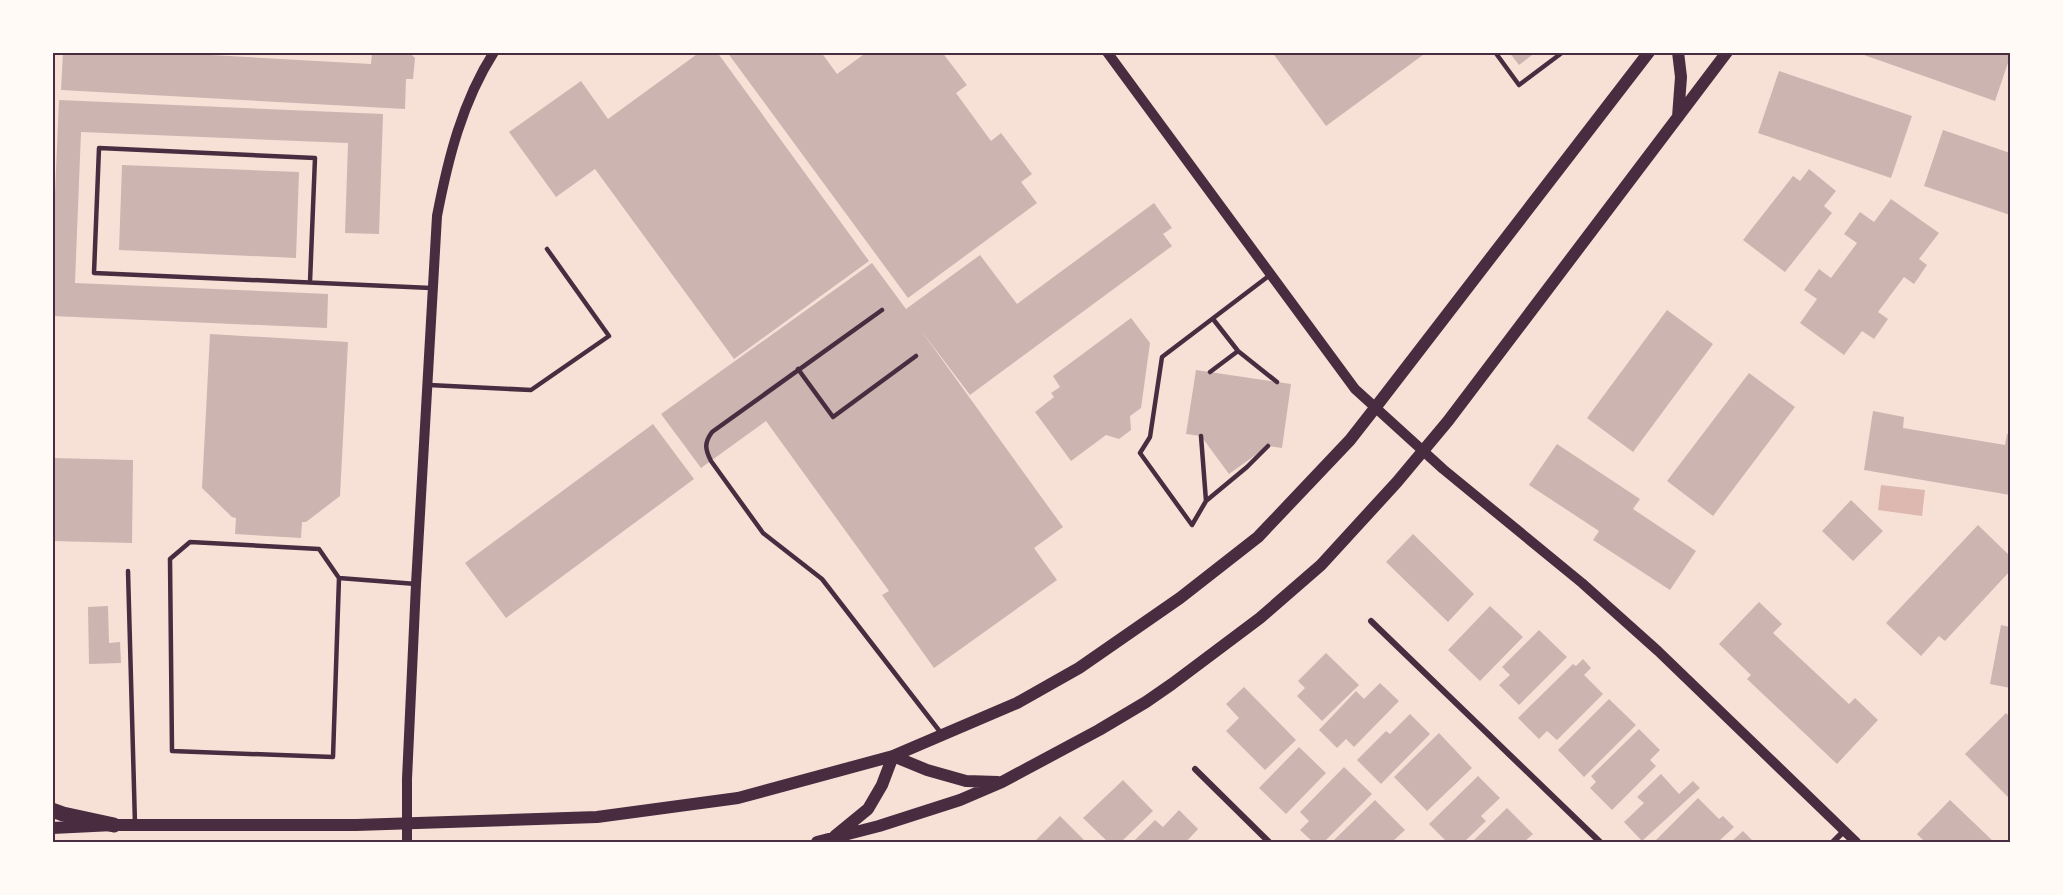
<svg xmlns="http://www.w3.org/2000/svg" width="2063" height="895" viewBox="0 0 2063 895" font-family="'DM Sans',sans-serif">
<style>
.water{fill:#dcb8b0}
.building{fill:#ccb4b1}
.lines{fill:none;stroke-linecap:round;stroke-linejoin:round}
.service{stroke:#4a2c40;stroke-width:4.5}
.minor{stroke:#4a2c40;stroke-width:6}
.tertiary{stroke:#4a2c40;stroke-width:10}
.secondary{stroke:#4a2c40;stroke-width:12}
.primary{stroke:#4a2c40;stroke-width:15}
.neatline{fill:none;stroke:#4a2c40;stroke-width:2}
</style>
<rect width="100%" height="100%" fill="#f7e1d7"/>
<path class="water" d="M1881 485 1925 490 1922 516 1878 510Z"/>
<path class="building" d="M63 52H158L371 64 372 52H409L415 58 413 79H406L405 109 61 90Z
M700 52H717L869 261 734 359 595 169 556 197 509 132 581 81 608 119Z
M727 52H821L837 74 867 52H942L967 85 956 93 991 141 1001 133 1032 174 1021 182 1037 203 908 298Z
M1272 52H1427L1326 126Z
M1509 52H1536L1519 65Z
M1865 52H2010V57L1995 101 1864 55Z
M1779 71 1912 116 1891 178 1758 133Z
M59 100 383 114 379 234 345 233 348 143 81 132 75 283 328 294 327 328 52 316V263Z
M1943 130 2010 153V215L1924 186Z
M122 165 299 172 296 258 119 250Z
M1809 169 1836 191 1824 206 1832 213 1785 272 1743 240 1793 176 1800 181Z
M1891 199 1939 233 1919 259 1927 265 1914 284 1904 277 1878 312 1888 319 1874 339 1862 331 1844 355 1800 323 1817 299 1804 290 1819 269 1831 278 1857 243 1844 234 1860 212 1874 222Z
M1154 203 1172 228 1163 234 1172 246 970 395 920 329 1063 527 1034 548 1057 580 934 668 882 595 889 591 766 421 701 468 661 414 872 263 906 309 980 255 1017 304Z
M1667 310 1713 344 1633 452 1587 418Z
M1131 318 1150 343 1141 408 1130 416 1131 430 1119 439 1106 435 1071 461 1035 412 1054 397 1051 393 1060 387 1053 376Z
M210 334 348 342 340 496 306 522H302L301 538 235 534 236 518 232 517 202 488Z
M1196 370 1291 384 1282 448 1268 446 1229 474 1201 436 1186 434Z
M1749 373 1795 407 1713 516 1667 481Z
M1873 411 1904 417 1903 428 2005 445 2007 434H2010V495L1864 470Z
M653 424 694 479 506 618 465 563Z
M1557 444 1640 499 1633 509 1696 551 1670 590 1593 540 1599 531 1529 485Z
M52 458 133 460 132 543 52 541Z
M1851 500 1883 531 1853 561 1822 531Z
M1978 525 2010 556V571L1945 641 1939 636 1921 656 1886 623Z
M1413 534 1474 594 1448 622 1386 562Z
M1759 602 1782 624 1773 633 1849 704 1855 698 1878 720 1837 764 1747 679 1751 675 1719 644Z
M108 606 109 643 120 642 121 663 89 664 88 607Z
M1490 606 1523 637 1480 681 1448 650Z
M2001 625 2010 627V688L1990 684Z
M1539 630 1567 657 1519 705 1499 685 1510 675 1502 667Z
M1326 653 1359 685 1322 721 1297 696 1305 688 1298 681Z
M1583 659 1591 668 1584 675 1603 694 1557 740 1547 731 1539 739 1518 718 1573 664 1576 666Z
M1380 683 1399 701 1354 747 1346 739 1337 748 1319 730 1356 691 1364 699Z
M1244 687 1296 740 1265 770 1226 731 1239 718 1226 704Z
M1609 699 1636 725 1584 777 1558 750Z
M2006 713 2010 717V799L1965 754Z
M1410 714 1430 734 1381 784 1357 760 1386 731 1390 734Z
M1639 729 1660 750 1650 760 1656 766 1612 810 1590 788 1596 782 1591 776Z
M1439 733 1472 768 1427 811 1394 777Z
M1299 747 1326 773 1286 814 1259 788Z
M1344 767 1372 794 1324 842H1313L1300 830 1309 821 1300 812Z
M1661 774 1679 794 1693 781 1700 788 1642 841 1624 822 1644 803 1637 797Z
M1478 776 1500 798 1481 816 1486 821 1464 842H1447L1429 824Z
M1123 780 1153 811 1121 842H1108L1083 818Z
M1698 798 1719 819 1723 816 1734 827 1718 842H1654Z
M1375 800 1405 830 1392 842H1332Z
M1950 800 1994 842H1925L1917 834Z
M1507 808 1533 834 1524 842H1472Z
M1179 810 1198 829 1186 842H1133L1155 820 1163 827Z
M1060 816 1086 842H1034Z
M1743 831 1754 842H1731Z"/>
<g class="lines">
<path class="service" d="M1495 52 1519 85 1563 52
M310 282 315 158 99 148 94 273 431 288
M882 310 712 432C704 443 705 449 711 461L763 533 822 579 941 733
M1213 319 1238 351 1277 382
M798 369 833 417 916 356
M1210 372 1238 351
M429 385 531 390 609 336 547 249
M1201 436 1206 501
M1268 446 1247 467 1206 501 1192 525 1140 453 1150 437 1162 357 1270 275
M190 542 319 549 339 578 333 757 172 751 170 559Z
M128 571 135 824
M339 578 416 584"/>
<path class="minor" d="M1371 621 1600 842
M1195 769 1269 842
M1833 842 1844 831"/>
<path class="tertiary" d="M1107 52 1355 389 1443 469 1582 583 1658 651 1856 842
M407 842V779L416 584 437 216C448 159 462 102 494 52"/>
<path class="secondary" d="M1678 52 1681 77 1678 117
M893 756 927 770 966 781 998 782
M52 828 114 825H356L597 817 738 798 893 756 1017 703 1079 668 1180 598 1258 537 1350 440 1375 408 1649 52
M835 836 868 809 882 785 893 756
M817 842 879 826 960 800 1002 782 1099 730 1146 702 1172 684 1260 618 1321 565 1397 482 1448 421 1727 52"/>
<path class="primary" d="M52 810 63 814 114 825"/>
</g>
<rect width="2063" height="895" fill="none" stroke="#fffaf5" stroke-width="108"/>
<rect x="54" y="54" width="1955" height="787" class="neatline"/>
</svg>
